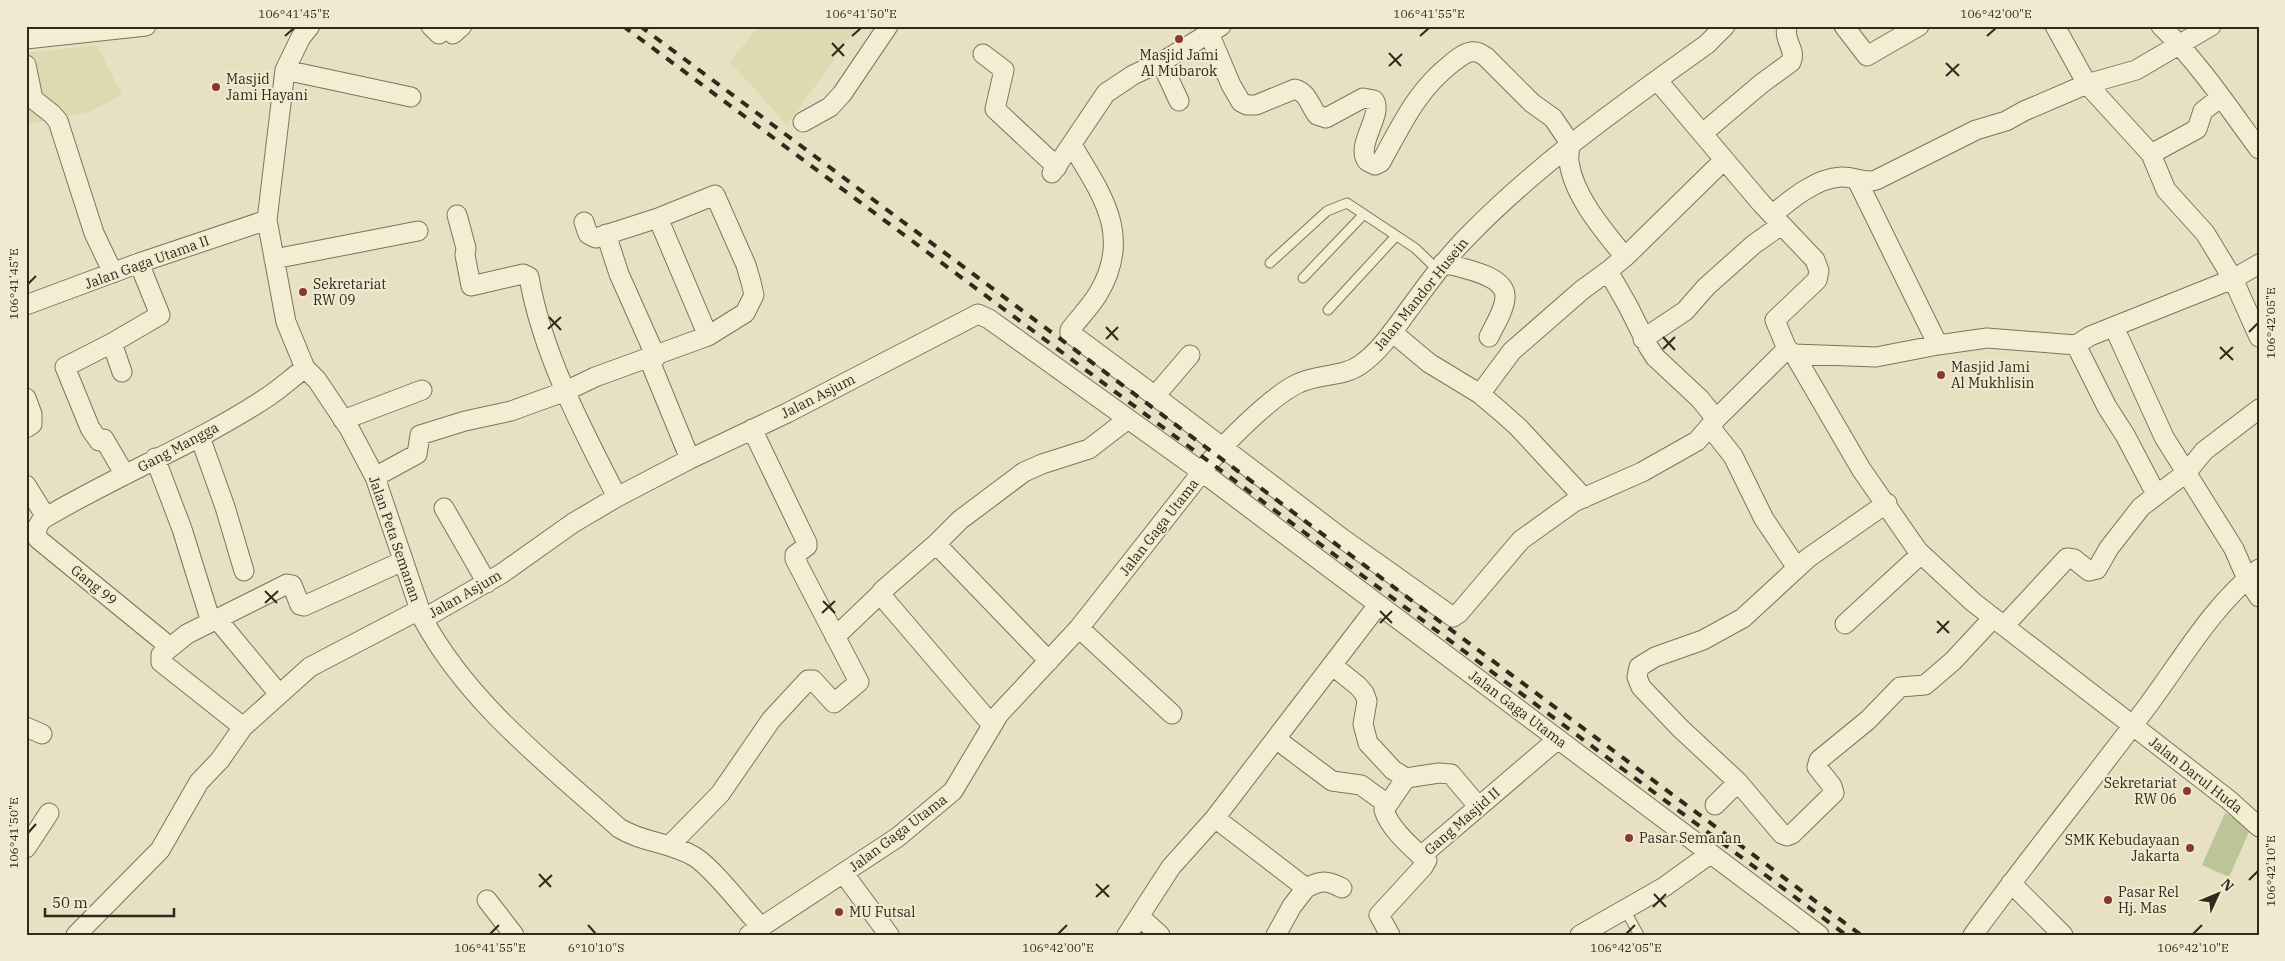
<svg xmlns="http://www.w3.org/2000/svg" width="2285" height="961" viewBox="0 0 2285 961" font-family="'IBM Plex Serif',serif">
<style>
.farmland{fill:#ddd9b0}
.green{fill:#bcc597}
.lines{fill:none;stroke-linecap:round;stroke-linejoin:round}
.service-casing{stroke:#80725b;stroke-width:11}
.minor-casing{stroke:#80725b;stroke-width:21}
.service{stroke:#f4edd4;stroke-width:9}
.minor{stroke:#f4edd4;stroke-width:19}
.rail{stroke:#31291e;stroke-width:4;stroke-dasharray:9 9;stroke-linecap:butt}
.ticks{fill:none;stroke:#31291e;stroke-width:2}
.poi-dot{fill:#883832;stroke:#f1ead0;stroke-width:2}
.labels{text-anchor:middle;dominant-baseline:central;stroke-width:4;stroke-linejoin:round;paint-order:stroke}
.poi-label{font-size:14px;fill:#31291e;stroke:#f1ead0;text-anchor:start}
.street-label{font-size:14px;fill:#31291e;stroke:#f1ead0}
.neatline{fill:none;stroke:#31291e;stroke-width:2}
.ticks-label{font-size:12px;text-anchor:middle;fill:#31291e}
</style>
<rect width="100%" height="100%" fill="#e8e0c2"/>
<path class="farmland" d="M759 26H858L787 125 730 62Z
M97 45 122 95 89 112 26 124V53Z"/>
<path class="green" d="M2225 813 2252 825 2229 877 2202 865Z"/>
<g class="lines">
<g class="service-casing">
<path id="service" d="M1270 263 1327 211 1347 203 1415 248 1438 270
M1303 278 1364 214
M1328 310 1396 236
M1625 910 1639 935"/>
</g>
<g class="minor-casing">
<path id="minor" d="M310 26 301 37 285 70 267 220 286 322 305 368 317 380 349 428 375 477 423 619C468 703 549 765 619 828 643 843 671 842 695 857 714 869 744 909 761 927
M431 26 439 34
M1206 26 1231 85 1241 102 1247 105H1256L1295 89C1308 93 1309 104 1317 115L1326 118 1363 98 1374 100C1384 114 1355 145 1367 161L1375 165 1381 162C1402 124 1417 90 1452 63 1458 58 1468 50 1476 52 1479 52 1483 55 1486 57L1532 103 1553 118 1570 143C1570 149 1568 156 1569 162 1574 197 1604 231 1625 257L1608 271 1628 306 1648 346 1655 357 1700 399 1716 419
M1844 26 1867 56 1919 26
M2055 26 2087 84 2151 154 2166 190 2205 233 2233 279 2259 337
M2161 26C2199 63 2228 107 2259 149
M453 34 462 26
M26 39 146 26
M983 54 1004 70 995 109 1057 167
M1161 62 1179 101
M26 65 33 99 52 114 58 121 94 233 113 273
M285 70 411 97
M1657 80 1761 203 1815 260 1819 271 1817 280 1775 320 1787 349
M803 122 830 107 842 94 888 26
M1703 133 1761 84 1791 62C1797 50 1783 41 1787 26
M1072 145C1102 195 1133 236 1098 294 1090 307 1079 318 1070 330V333L1155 396
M2151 154 2197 129 2203 111 2221 97
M1052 173 1106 93 1133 75 1165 60 1221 26
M1857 180 1938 345
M457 215 466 248 465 255 471 286 523 274 529 277C542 353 582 429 617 497
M1772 215C1790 200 1816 178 1841 177 1853 176 1864 184 1876 180L1976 130 2006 121 2024 111 2087 84 2136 70 2211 26
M658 218 708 336
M606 234 619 274 656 357
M1625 257 1724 160
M274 259 418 231
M1443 263C1461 268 1507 275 1505 298 1504 311 1494 326 1489 337
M26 305 139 263 267 220
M2114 327 2164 437 2234 549 2247 579 2259 597
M1392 332 1429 363 1480 394 1500 411 1518 427 1584 498
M1643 339 1685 311 1706 287 1753 245 1781 225
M112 343 65 367 90 428 99 441 104 439 125 475
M2076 345 2107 407 2125 435 2156 494
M1794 354 1876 357 1938 345 1987 338 2076 345 2090 336 2233 279 2259 264
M1190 355 1155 396 1343 539 1453 617 1459 613 1521 540 1574 502 1642 472 1697 441 1716 419 1787 349 1794 354 1861 469 1918 551 1973 602 2229 800 2259 827
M649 359 690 459
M122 372 112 343 160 315 139 263
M1480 394 1512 351 1582 290 1608 271
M26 398 32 414V424L26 428
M343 420 422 390
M1710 427 1733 456 1764 519 1797 568
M200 437 225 507 244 571
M155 458 182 529 211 622
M375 477 417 454 420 435 465 421 511 411 566 391 595 377 708 336 745 313 754 295 751 282 746 265 715 195 658 218 596 238 588 234 584 222
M26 485 46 517
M444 508 487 583
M936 544 960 520 1024 472 1042 464 1089 449 1128 419
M217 619 287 584 292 585 300 605 304 606 403 561
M423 619 501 574 573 523 617 497 690 459 787 413 978 314 989 319 1202 472C1220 447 1272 395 1299 383 1318 374 1343 377 1360 365 1379 352 1394 330 1407 312 1427 285 1446 258 1469 235 1540 162 1624 104 1707 44L1725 26
M1845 624 1921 554
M2004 626 2067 558 2074 559 2089 571 2097 569 2109 548 2141 507 2187 472 2204 451 2259 409
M1079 628 1172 714
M835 637 880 594
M170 647 38 539C35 531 37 525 43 519 116 475 197 444 269 396 281 388 293 377 305 368
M1332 665 1358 686 1364 693 1367 701 1363 724 1368 743 1393 770 1406 778 1439 773 1451 774 1478 806
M992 725 880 594 882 591 936 544 1049 661
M26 727 42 734
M243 727 161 662V655L187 634 217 619 279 694
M1276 739 1332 781 1361 785 1387 804
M1406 778 1384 810C1389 827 1408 844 1421 856
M1738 782 1782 834 1787 836 1792 834 1834 793 1832 786 1817 767 1819 760 1868 720 1900 687 1925 685 1953 661 1993 618
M1715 805 1738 782 1680 728 1641 687 1637 677 1639 667 1655 657 1703 640 1743 618 1808 558 1887 503
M1215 818 1306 888C1321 880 1327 880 1342 888
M670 845 720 794 771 720 808 680H813L834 703 859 682 795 559V555L807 546V543L752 429
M26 848 49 813
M844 874 889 935
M2011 883 2063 935
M487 900 514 935
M1140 917 1160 935
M76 935 160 850 199 782 220 760 243 727 310 667 419 610
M749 935 898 837 953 791 999 714 1079 628 1202 472 1819 935
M1127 935 1171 867 1215 818 1378 605
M1276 935 1292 906 1306 888
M1390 935 1379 915 1423 867 1427 860 1421 856 1558 739
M1580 935 1664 887 1710 854
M1973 935C2029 858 2089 784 2146 708 2182 660 2211 607 2259 569"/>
</g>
<use href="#service" class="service"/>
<use href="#minor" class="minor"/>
<path class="rail" d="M623 26 1846 935
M640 26 1861 935"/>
</g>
<path class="ticks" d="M285 36 294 28M852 36 861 28M1420 36 1429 28M1987 36 1996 28M832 43 844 56M1389 53 1401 66M832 56 844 44M1946 63 1959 76M1389 66 1402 54M1946 76 1959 64M28 284 36 276M549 317 561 330M1106 327 1118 340M548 329 561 317M2249 332 2258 323M1663 337 1675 350M1106 339 1118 327M2220 347 2233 360M1663 349 1675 337M2220 359 2233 347M265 591 277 603M823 601 835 613M265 603 278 591M1380 611 1392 623M822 613 835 601M1937 621 1949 633M1380 623 1392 611M1937 633 1949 621M28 833 36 824M539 874 551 887M2249 880 2258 871M1096 884 1109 897M539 887 552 875M1654 894 1666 907M1096 897 1109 885M1653 907 1666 894M588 925 596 934M490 934 499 925M1058 934 1067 925M1626 934 1635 925M2193 934 2202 925"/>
<g class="poi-dot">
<circle cx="1179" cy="39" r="5"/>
<circle cx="216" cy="87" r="5"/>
<circle cx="303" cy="292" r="5"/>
<circle cx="1941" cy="375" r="5"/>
<circle cx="2187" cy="791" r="5"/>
<circle cx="1629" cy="838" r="5"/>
<circle cx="2190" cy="848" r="5"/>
<circle cx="2108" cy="900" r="5"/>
<circle cx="839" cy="912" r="5"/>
</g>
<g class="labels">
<g class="poi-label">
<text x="1179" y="55" text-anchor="middle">Masjid Jami<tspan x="1179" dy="16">Al Mubarok</tspan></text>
<text x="226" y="79">Masjid<tspan x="226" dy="16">Jami Hayani</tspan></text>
<text x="313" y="284">Sekretariat<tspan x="313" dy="16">RW 09</tspan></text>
<text x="1951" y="367">Masjid Jami<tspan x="1951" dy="16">Al Mukhlisin</tspan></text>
<text x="2177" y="783" text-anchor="end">Sekretariat<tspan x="2177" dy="16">RW 06</tspan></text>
<text x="1639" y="838">Pasar Semanan</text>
<text x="2180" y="840" text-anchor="end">SMK Kebudayaan<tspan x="2180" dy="16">Jakarta</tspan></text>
<text x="2118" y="892">Pasar Rel<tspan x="2118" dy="16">Hj. Mas</tspan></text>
<text x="849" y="912">MU Futsal</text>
</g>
<g class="street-label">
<text transform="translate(147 262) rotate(-20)">Jalan Gaga Utama II</text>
<text transform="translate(1421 294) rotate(-51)">Jalan Mandor Husein</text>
<text transform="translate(818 396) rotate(-27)">Jalan Asjum</text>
<text transform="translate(178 447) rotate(-28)">Gang Mangga</text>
<text transform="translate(1159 527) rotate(-52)">Jalan Gaga Utama</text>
<text transform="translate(395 539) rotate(71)">Jalan Peta Semanan</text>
<text transform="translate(94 585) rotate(39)">Gang 99</text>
<text transform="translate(465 594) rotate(-30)">Jalan Asjum</text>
<text transform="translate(1518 709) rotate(37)">Jalan Gaga Utama</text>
<text transform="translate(2196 775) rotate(38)">Jalan Darul Huda</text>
<text transform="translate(1462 821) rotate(-41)">Gang Masjid II</text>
<text transform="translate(898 833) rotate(-37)">Jalan Gaga Utama</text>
</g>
</g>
<rect width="2285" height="961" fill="none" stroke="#f1ead0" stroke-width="55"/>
<g transform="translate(2218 894) rotate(46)" stroke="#f1ead0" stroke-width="4" paint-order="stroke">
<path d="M0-4L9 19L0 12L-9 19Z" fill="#31291e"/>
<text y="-8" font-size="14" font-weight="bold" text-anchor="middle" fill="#31291e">N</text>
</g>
<path d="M45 908v8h129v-8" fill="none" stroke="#31291e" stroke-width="2.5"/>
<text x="52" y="908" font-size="15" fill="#31291e" stroke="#f1ead0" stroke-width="4" paint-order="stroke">50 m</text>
<rect x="28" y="28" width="2230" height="906" class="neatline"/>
<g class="ticks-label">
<text x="294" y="18">106°41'45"E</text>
<text x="861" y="18">106°41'50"E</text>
<text x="1429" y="18">106°41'55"E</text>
<text x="1996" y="18">106°42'00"E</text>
<text transform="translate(14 284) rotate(-90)" y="4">106°41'45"E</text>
<text transform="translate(2271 323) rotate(-90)" y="4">106°42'05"E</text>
<text transform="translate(14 833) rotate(-90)" y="4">106°41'50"E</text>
<text transform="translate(2271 871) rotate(-90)" y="4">106°42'10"E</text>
<text x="490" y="952">106°41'55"E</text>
<text x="596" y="952">6°10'10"S</text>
<text x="1058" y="952">106°42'00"E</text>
<text x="1626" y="952">106°42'05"E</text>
<text x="2193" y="952">106°42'10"E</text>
</g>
</svg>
